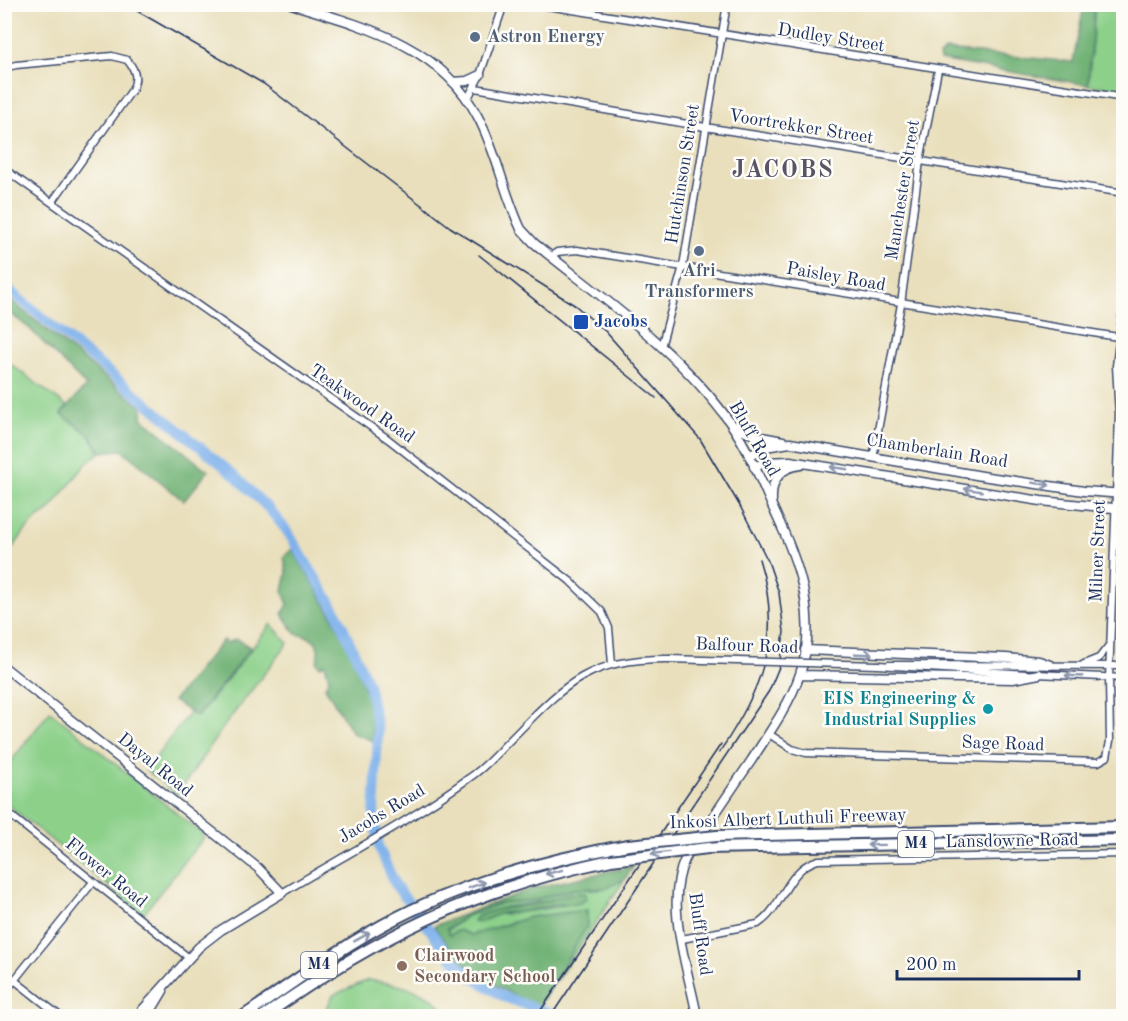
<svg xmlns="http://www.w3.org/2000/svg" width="1128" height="1021" viewBox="0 0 1128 1021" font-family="'Old Standard TT',serif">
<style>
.green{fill:#8cd08a;stroke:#548074;stroke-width:1.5;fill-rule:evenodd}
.forest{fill:#71b276;stroke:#46706a;stroke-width:1.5}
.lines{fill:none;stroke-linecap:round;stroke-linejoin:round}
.river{stroke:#7eb1eb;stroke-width:10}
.street-casing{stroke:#3a496c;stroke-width:9}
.secondary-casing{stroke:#3a496c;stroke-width:11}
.highway-casing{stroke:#3a496c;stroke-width:14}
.street{stroke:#fff;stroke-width:6}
.secondary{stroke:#fff;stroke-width:8}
.highway{stroke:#fff;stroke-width:10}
.rail{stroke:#1b2f5e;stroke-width:1.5}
.street-bridge-casing{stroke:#3a496c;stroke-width:9;stroke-linecap:butt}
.highway-bridge-casing{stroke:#3a496c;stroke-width:14;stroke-linecap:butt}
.street-bridge{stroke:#fff;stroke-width:6}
.highway-bridge{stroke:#fff;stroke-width:10}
.oneway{stroke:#8d97ae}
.service-dot{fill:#5c6f8a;stroke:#fdfcf7;stroke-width:2}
.transit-dot{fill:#1a4fb4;stroke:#fdfcf7;stroke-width:2}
.culture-dot{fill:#0f9aa8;stroke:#fdfcf7;stroke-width:2}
.education-dot{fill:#8d6e63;stroke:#fdfcf7;stroke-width:2}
.labels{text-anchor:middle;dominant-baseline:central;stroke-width:5;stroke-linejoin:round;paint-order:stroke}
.shield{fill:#fdfcf7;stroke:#5f6c8c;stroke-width:1.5}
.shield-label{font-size:16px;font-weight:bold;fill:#1b2f5e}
.service-label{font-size:18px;font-weight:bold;fill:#4e5e75;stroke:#fdfcf7;text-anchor:start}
.street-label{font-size:18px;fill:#1b2f5e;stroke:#fdfcf7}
.transit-label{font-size:18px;font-weight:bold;fill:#164399;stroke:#fdfcf7;text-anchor:start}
.culture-label{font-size:18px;font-weight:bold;fill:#0d838f;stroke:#fdfcf7;text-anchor:end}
.education-label{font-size:18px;font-weight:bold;fill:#785e54;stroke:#fdfcf7;text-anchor:start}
.district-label{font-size:24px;font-weight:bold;letter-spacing:1.5px;fill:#5a5468;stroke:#fdfcf7}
</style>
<rect width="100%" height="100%" fill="#fdfcf7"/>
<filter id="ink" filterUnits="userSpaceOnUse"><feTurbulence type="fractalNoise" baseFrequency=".0167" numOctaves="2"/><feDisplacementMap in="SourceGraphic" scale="12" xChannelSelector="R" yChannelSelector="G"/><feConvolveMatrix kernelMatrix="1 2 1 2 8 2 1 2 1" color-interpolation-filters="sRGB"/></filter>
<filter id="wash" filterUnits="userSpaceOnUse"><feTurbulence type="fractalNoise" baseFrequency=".008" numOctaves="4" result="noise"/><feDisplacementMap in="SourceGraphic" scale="24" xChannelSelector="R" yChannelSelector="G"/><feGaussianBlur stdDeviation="1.35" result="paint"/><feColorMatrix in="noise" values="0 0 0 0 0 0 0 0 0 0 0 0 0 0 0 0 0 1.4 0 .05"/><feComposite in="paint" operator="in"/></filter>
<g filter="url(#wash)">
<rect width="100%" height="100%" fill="#e9dfbc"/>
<path class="green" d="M1095 5H1123V90L1088 85Z
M4 359 69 408 61 414 90 435 100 452 86 464 49 511 39 517 26 530 5 558Z
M271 624 288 643 224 726 177 795 146 770 190 712 198 716Z
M50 711 205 836 143 914 5 803V769Z
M625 879 556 981 576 941 587 926V910L530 917 471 935 456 931 450 935 446 932 466 916 502 903 535 900 573 889H601ZM586 895V899C551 910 515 914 478 915L505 907Z
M368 980C395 984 434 989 447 1016H323L333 995Z"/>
<path class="forest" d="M1084 5H1095L1088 85 940 60 939 56 946 50 1073 62Z
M4 295 143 408 142 418 208 471 184 501 122 450 100 452 90 435 61 414 86 386 30 329 5 309Z
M292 549C325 601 374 678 373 741L352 733 325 687 329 679 325 664 320 666 317 663C321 641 315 637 296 634L282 614 288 605 283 591 287 573 284 557Z
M237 639 251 648 197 716 173 701 223 640 227 643Z
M634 866 625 879 607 888 573 889 535 900 502 903 466 916 447 929 450 935 459 930 471 935 530 917 587 910V926L539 1007C495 988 459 967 434 926L533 888Z
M571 893H585L586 899C576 908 566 903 555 905 536 909 523 913 504 913 492 914 485 924 473 921 480 908 521 907 535 904 547 901 559 897 571 893Z"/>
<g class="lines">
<path class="river" d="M4 286 233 474 269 509 287 531 336 611 368 683 378 732 374 817 379 848 396 886 449 955 469 975 504 997 557 1016"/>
</g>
</g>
<g filter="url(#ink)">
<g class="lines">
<g class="street-casing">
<path id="street" d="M535 4 1124 98
M4 68 16 65 112 56 127 60C136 70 138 79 132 90L53 201
M475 88 705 127 1124 193
M467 100 480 75 504 4
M4 169 388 439 570 581 602 612 609 628 612 664
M551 257 557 252 577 250 1118 337
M661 347 683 266 727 4
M873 458 901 304 920 161 938 70
M1084 664 1099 658 1110 644
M878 665 1027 674
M889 665 1124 666
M1037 674 1124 678
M769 734 792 749 806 753 1098 762 1107 757 1110 741 1109 678 1119 415 1116 366 1124 300
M4 810 189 958
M282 893C345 855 410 821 469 778 483 769 495 756 506 744 562 688 584 658 669 659
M682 939 758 924C784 907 785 870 818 860L1124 854
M4 972 60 1016
M4 993 93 882"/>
</g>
<g class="secondary-casing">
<path id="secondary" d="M291 4C363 26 441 45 478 117 497 153 504 193 521 229L534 243C602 298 680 351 731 424 751 453 764 489 779 521 801 569 818 622 800 674 789 706 769 733 751 761 729 793 707 826 685 859 664 905 688 968 697 1016
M453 82 467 81 480 75
M731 424 756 436 783 441
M749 456 765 447 790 443 988 477 1084 491 1124 494
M754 467 766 462 790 461 1041 501 1124 509
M772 500C771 480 780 467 801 465
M805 650 1006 658 1039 661 1050 665
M4 667 258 868 282 893 221 930 199 947 137 1016
M800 675 1013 679 1039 674
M148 1016 163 991"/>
</g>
<g class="highway-casing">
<path id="highway" d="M717 836 1124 827
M708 848 1124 840
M244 1016C294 982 343 945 398 917 469 881 550 859 628 845
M264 1016C379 935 473 889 611 860"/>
</g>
<use href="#street" class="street"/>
<use href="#secondary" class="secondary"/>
<use href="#highway" class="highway"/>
<path class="rail" d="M125 4 264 84 450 227 576 306 606 332 700 439 740 506 768 561 779 593 784 632 779 667 769 691 551 1016
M479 255 656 398
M719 753C762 688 784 637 759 559
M537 1016 721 744"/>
<g class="street-bridge-casing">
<path id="street-bridge" d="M669 659 878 665"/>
</g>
<g class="highway-bridge-casing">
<path id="highway-bridge" d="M628 845 717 836
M611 860 708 848"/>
</g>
<use href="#street-bridge" class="street-bridge"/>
<use href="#highway-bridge" class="highway-bridge"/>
</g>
<defs><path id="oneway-shaft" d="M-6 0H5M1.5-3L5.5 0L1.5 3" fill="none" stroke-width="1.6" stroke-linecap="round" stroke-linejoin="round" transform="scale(1.5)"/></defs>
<g class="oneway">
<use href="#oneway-shaft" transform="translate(839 468) rotate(-172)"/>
<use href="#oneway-shaft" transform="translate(1041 484) rotate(9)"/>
<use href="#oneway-shaft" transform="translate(973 490) rotate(-171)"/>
<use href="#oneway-shaft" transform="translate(864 654) rotate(2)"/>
<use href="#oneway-shaft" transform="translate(1074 676) rotate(-177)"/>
<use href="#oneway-shaft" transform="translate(876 845) rotate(179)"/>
<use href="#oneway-shaft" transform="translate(660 853) rotate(173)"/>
<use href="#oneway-shaft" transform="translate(554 872) rotate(166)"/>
<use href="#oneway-shaft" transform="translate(477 885) rotate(-19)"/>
<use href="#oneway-shaft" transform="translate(362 937) rotate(-29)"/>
</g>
</g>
<g class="service-dot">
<circle cx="475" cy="37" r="6"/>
<circle cx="699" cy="251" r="6"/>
</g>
<rect class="transit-dot" x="573" y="314" width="16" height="16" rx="3"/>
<circle class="culture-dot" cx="988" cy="709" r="6"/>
<circle class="education-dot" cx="402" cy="966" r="6"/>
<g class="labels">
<g class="shield">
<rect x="898" y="831" width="36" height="26" rx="4.5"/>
<rect x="301" y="952" width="36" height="26" rx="4.5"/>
</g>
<g class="shield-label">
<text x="916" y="844">M4</text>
<text x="319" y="965">M4</text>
</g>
<g class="service-label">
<text x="487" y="37">Astron Energy</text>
<text x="699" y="271" text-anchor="middle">Afri<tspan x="699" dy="21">Transformers</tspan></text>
</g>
<g class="street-label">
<text transform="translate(831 38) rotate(9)">Dudley Street</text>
<text transform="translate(801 127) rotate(9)">Voortrekker Street</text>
<text transform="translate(683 174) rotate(-81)">Hutchinson Street</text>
<text transform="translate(903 190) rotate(-81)">Manchester Street</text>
<text transform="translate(836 277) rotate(10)">Paisley Road</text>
<text transform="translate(362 404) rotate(35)">Teakwood Road</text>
<text transform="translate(754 439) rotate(60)">Bluff Road</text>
<text transform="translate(937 451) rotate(9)">Chamberlain Road</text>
<text transform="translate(1098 551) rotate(-88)">Milner Street</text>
<text transform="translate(747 646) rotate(2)">Balfour Road</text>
<text transform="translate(1003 744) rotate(2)">Sage Road</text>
<text transform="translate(155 765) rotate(39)">Dayal Road</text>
<text transform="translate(382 814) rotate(-31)">Jacobs Road</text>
<text transform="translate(788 819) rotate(-2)">Inkosi Albert Luthuli Freeway</text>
<text transform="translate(1012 841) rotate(-1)">Lansdowne Road</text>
<text transform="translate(106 873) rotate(39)">Flower Road</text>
<text transform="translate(700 934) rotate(82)">Bluff Road</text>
</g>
<g class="transit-label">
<text x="594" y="322">Jacobs</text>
</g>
<g class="culture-label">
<text x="976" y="699">EIS Engineering &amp;<tspan x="976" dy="21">Industrial Supplies</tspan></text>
</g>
<g class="education-label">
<text x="414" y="956">Clairwood<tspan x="414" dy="21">Secondary School</tspan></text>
</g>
<g class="district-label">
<text x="783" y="171">JACOBS</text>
</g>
</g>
<rect width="1128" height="1021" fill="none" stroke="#fdfcf7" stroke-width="24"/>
<path d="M897 970v9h182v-9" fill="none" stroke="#1b2f5e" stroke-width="3"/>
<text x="906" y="970" font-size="18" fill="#1b2f5e" stroke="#fdfcf7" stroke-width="4.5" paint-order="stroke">200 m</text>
</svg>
